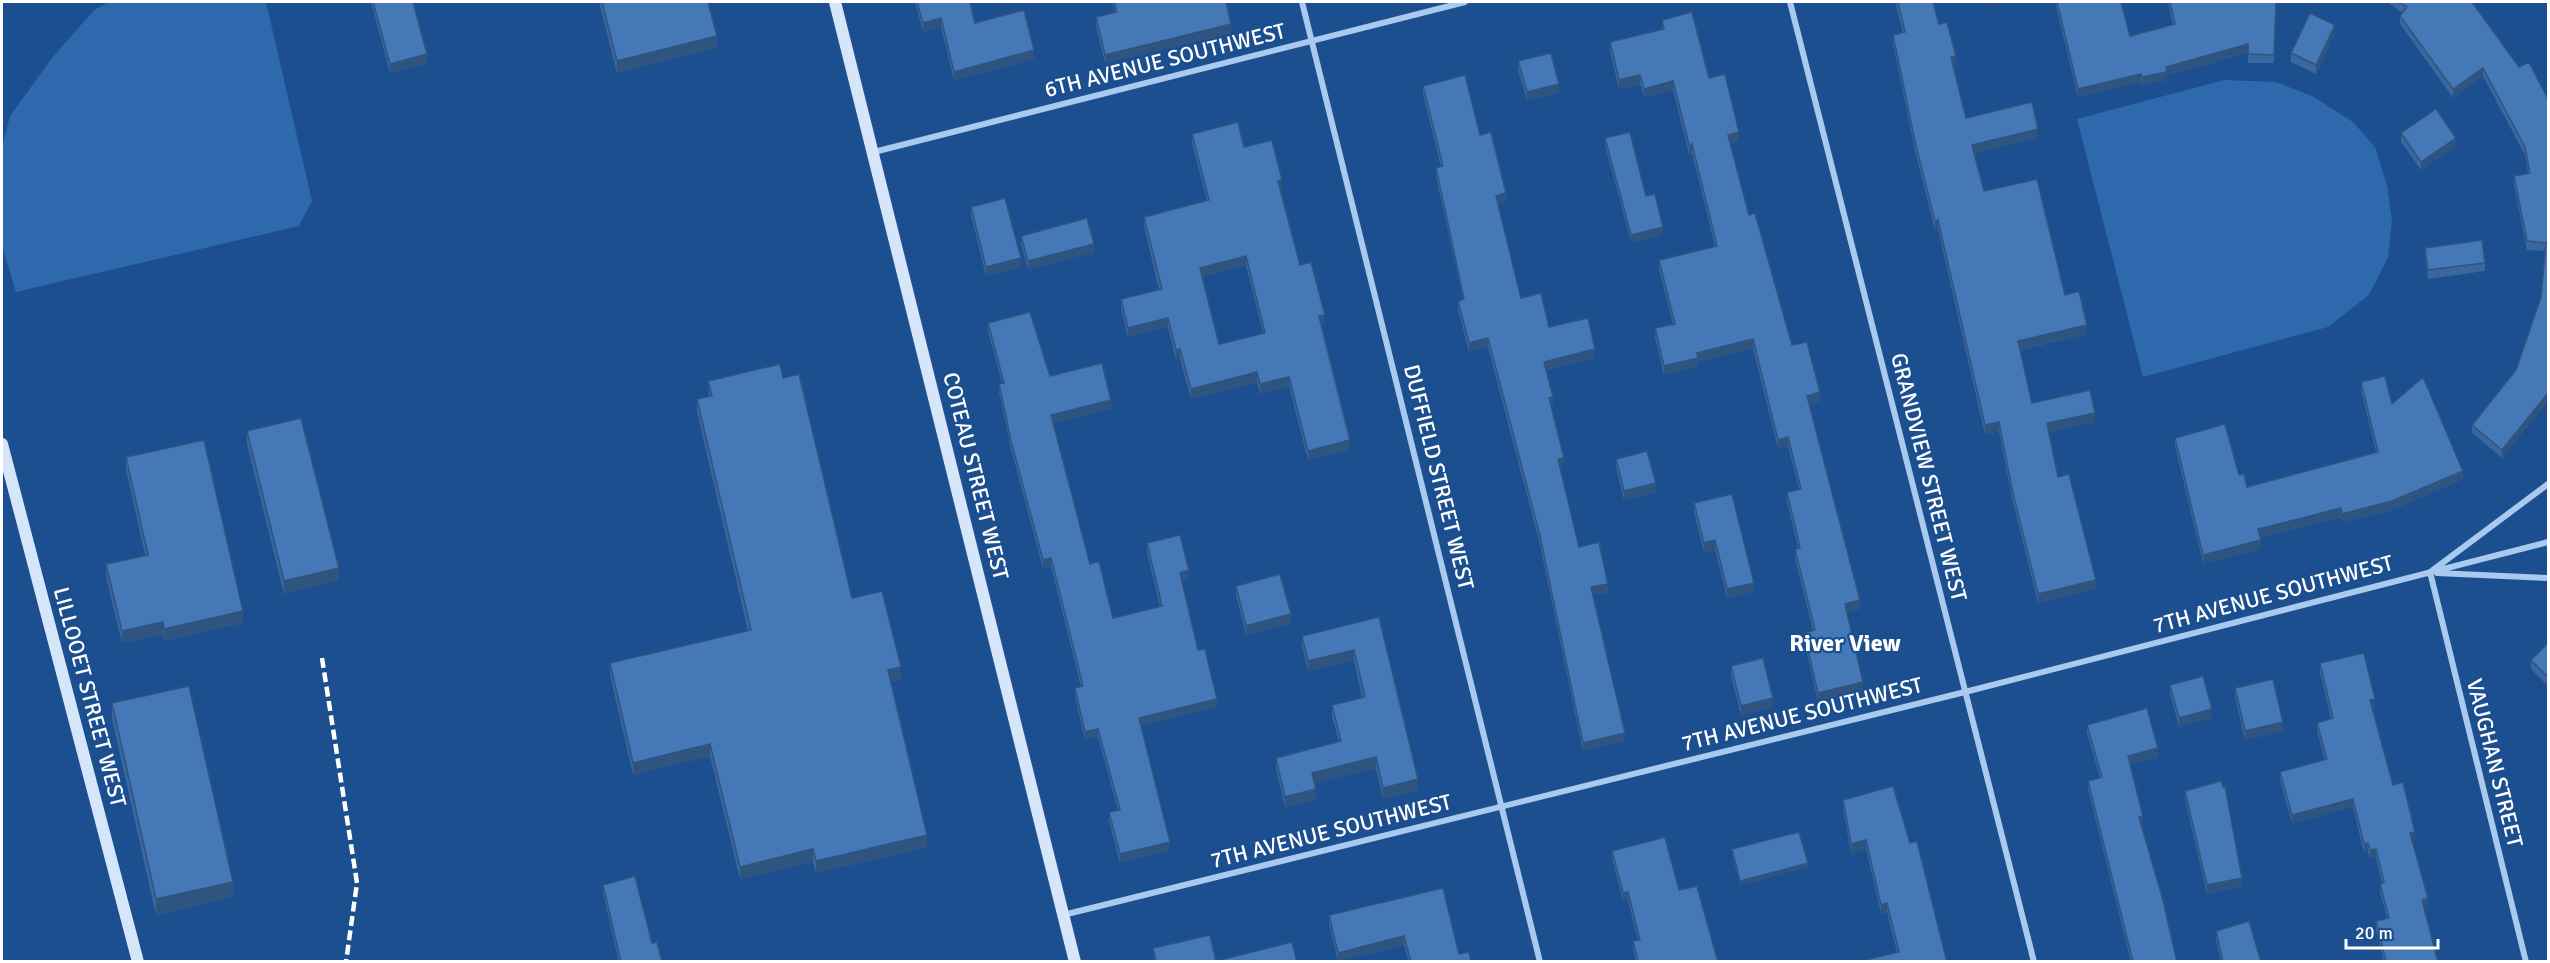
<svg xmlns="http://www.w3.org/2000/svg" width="2550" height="963" viewBox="0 0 2550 963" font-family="Signika,sans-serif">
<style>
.green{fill:#2e69ad}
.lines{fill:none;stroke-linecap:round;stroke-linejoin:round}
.street{stroke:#a9c9ee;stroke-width:6}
.secondary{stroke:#d6e6fa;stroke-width:12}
.rail{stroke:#fff;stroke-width:4.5;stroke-dasharray:10 4.5;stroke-linecap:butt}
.wall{fill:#3a679d;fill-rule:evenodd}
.shaded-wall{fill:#305480}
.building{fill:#4478b7;stroke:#305480;stroke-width:1.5;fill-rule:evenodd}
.labels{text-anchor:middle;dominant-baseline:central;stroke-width:4.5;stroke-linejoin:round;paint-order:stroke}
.street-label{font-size:22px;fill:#fff;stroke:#1b4f8f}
.neighbourhood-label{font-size:24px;font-weight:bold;fill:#fff;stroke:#1b4f8f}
</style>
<rect width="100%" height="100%" fill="#1b4f8f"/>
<path class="green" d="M109 2H266L312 201 299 226 16 292 2 246V147L10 116 52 58 94 10Z
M2224 80 2276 82 2312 96 2353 122 2375 147 2387 185 2392 221 2388 257 2369 295 2328 327 2143 377 2077 119Z"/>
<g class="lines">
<path class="street" d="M1302 2 1540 962
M1790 2 2034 962
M874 152 1465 2
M2433 570 2548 484
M2430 572 2526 962
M2437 573 2548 578
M1063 915 1965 692 2548 542"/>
<path class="secondary" d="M835 2 1075 962
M2 444 138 962"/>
<path class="rail" d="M322 658 357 883 346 962"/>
</g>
<path class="wall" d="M371 2H413L427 63 390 73Z
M599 2H708L717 48 617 73Z
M915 2H970L975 23 1034 59 954 80 941 27 923 31Z
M1112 2H1226L1231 33 1105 63 1096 26V17L1115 12Z
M1895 2H1933L1939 24 1956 65 1953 66 1966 118 2038 138 1975 153 1984 191 2065 295 2087 334 2020 350 2032 403 2095 422 2048 432 2058 477 2096 589 2038 603 2012 498 1999 431 1985 435 1938 229 1935 230 1916 155 1893 44V35L1903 33Z
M2055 2H2121L2130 36 2173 25 2168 2H2276L2274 63H2248V53L2167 75V80L2142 85 2141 82 2078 97Z
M2387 2H2472L2519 67 2548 99V401L2502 458 2472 433V425L2516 370 2541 297 2545 251 2527 250 2514 185V176L2528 173 2525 155 2483 76 2453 98 2400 24V16L2403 13Z
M1662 20 1709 78 1739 141 1730 143 1749 215 1792 345 1820 401 1809 404 1860 609 1846 612 1863 691 1818 701 1804 641V633L1813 631 1795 558V549L1798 548 1787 501V492L1799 489 1788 446 1778 448 1753 348 1698 362V367L1664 375 1655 337V328L1673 324 1659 269V260L1715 246 1692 153 1689 154 1673 90 1644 97 1640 84 1619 89 1610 51V42L1662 29Z
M2335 34 2316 74 2291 62V53Z
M1518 61 1559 92 1527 100 1518 70Z
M1423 86 1480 135 1506 201 1497 203 1521 298 1549 327 1595 357 1546 370 1553 406H1551L1564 466 1560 467 1579 547 1608 592 1593 595 1625 741 1583 751 1540 545 1488 347 1469 352 1458 309V301L1463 299 1436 177V168L1441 167 1423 94Z
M2401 133 2456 146 2421 170 2401 142Z
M1192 134 1244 147 1282 189 1280 190 1300 265 1325 324 1321 325 1350 450 1308 460 1289 386 1260 394 1257 382 1191 399 1180 359 1176 360 1168 327 1128 337 1121 308V299L1159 290 1144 226V217L1207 201 1192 143ZM1246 265 1263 333 1219 344 1202 277Z
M1605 138 1646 196 1663 234 1631 242 1605 145Z
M971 207 1021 267 986 276 971 215Z
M1021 236 1094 252 1028 269 1021 244Z
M2425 248 2485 263V271L2428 279 2425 256Z
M988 323 1050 376 1111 408 1053 423 1090 564 1113 618 1160 607 1147 552V543L1189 579 1182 581 1198 650 1217 707 1141 726 1170 850 1120 863 1109 821V812L1118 810 1098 737 1085 740 1075 697V688L1081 687 1051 566 1043 568 1011 449 999 392V384L1002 383 988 331Z
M783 378 852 598 901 679 891 682 927 847 816 873 813 862 740 879 710 756 633 775 610 675V663L748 631 697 412V399L709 397 708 381Z
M2361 382 2392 404 2463 479 2392 510 2342 522 2341 517 2260 537 2261 549 2203 563 2175 446V438L2239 475 2247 487 2376 452 2361 390Z
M247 431 339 580 284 594 247 444Z
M126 457 243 623 164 641 163 634 122 643 106 577V564L145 555 126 470Z
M1616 459 1656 492 1624 500 1616 467Z
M1694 503 1754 591 1727 598 1715 549 1704 552 1694 512Z
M1236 586 1291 623 1246 635 1236 595Z
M1379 617 1418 790 1383 799 1376 768 1314 783 1316 800 1285 807 1276 768V758L1339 742 1332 716V705L1362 698 1354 660 1308 671 1302 646V636Z
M2548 643V686L2531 669V660Z
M2320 663 2375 707 2373 708 2393 785 2415 840 2412 841 2428 907 2424 908 2438 962H2384L2376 930V921L2387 918 2380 892V884L2382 883 2376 858 2370 859 2368 852 2364 853 2353 807 2292 823 2280 780V772L2325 760 2317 731V723L2331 719 2320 672Z
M1731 666 1773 707 1741 715 1731 675Z
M2170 685 2212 718 2179 727 2170 693Z
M2235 688 2283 731 2245 740 2235 697Z
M112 703 233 897 156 915 112 719Z
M2087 725 2158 756 2130 764 2143 824 2141 825 2177 962H2131L2088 789V781L2100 778 2087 733Z
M2223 787 2242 886 2207 894 2185 799V791Z
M1843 800 1910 843 1947 962 1897 952 1887 912 1881 913 1866 849 1851 853 1843 809Z
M1732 849 1808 867 1740 885 1732 854Z
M1612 851 1679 890 1718 962H1636L1633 949V941L1638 940 1628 900 1623 901 1612 858Z
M603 885 652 943 662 962H619L603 893Z
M1443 888 1459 954 1471 962H1409L1404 945 1338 961 1329 924V915Z
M2216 931 2261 962H2221L2216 939Z
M1153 948 1216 961 1297 962H1154Z"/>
<path class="shaded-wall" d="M1990 2H2008L1990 6Z
M941 18V27L923 31V23Z
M1231 24V33L1105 63V55Z
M2335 25V34L2316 74V65Z
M717 36V48L617 73V61Z
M2248 44V53L2167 75V80L2142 85V77L2166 67Z
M1034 50V59L954 80V72Z
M427 54V63L390 73V64Z
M1956 56V65L1951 66V57Z
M2483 68V76L2453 98V89Z
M2141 74V82L2078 97V89Z
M1640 75V84L1619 89V80Z
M1673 81V90L1644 97V89Z
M1559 84V92L1527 100V92Z
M2038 129V138L1972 154V145Z
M1739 132V141L1728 144V135Z
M2456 138V146L2421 170V162Z
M1692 144V153L1689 154V145Z
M1282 180V189L1278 190V181Z
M1506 193V201L1496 204V196Z
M1938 220V229L1935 230V221Z
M1663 227V234L1631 242V235Z
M1094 244V252L1028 269V261Z
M1246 256V265L1200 277V268Z
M1021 258V267L986 276V267Z
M1325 315V324L1319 325V316Z
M1168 318V327L1128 337V328Z
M2087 325V334L2018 350V341Z
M1488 338V347L1469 352V343Z
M1753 339V348L1698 362V367L1664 375V366L1697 353Z
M1180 349V359L1176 360V350Z
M1595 349V357L1544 370V362Z
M1257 372V382L1191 399V389Z
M1289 377V386L1260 394V384Z
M1820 392V401L1807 404V396Z
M2548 393V401L2502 458V450Z
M1553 397V406L1549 407V398Z
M1111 400V408L1051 424V415Z
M2095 413V422L2047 432V423Z
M1999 422V431L1985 435V425Z
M1788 437V446L1778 448V440Z
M1350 440V450L1308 460V451Z
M1564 458V466L1558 468V459Z
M2463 471V479L2392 510 2342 522V514Z
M1656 483V492L1624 500V491Z
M2341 508V517L2258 537V529Z
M1715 540V549L1704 552V543Z
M2261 540V549L2203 563V555Z
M1051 558V566L1043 568V560Z
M339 568V580L284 594V581Z
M1189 570V579L1180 581V573Z
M2096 580V589L2038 603V594Z
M1754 583V591L1727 598V589Z
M1608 584V592L1591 596V587Z
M1860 600V609L1845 613V604Z
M243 611V623L164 641V629Z
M1291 614V623L1246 635V626Z
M163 622V634L122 643V631Z
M1354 650V660L1308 671V661Z
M901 667V679L888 682V670Z
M1863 682V691L1818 701V693Z
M1773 698V707L1741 715V706Z
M1217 699V707L1139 727V718Z
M2375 699V707L2370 708V700Z
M2212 709V718L2179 727V718Z
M2283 722V731L2245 740V731Z
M1098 729V737L1085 740V732Z
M1625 733V741L1583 751V743Z
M710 744V756L633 775V763Z
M2158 748V756L2128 765V756Z
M1376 757V768L1312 784V773Z
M1418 779V790L1383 799V788Z
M1316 789V800L1285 807V797Z
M2353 799V807L2292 823V815Z
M2143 816V824L2139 825V817Z
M2415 832V840L2410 842V833Z
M927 835V847L816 873V861Z
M1866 840V849L1851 853V844Z
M1170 842V850L1120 863V854Z
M2368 843V852L2364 853V844Z
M813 849V862L740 879V867Z
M2376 849V858L2370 859V850Z
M1808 863V867L1740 885V881Z
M2242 878V886L2207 894V885Z
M233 882V897L156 915V899Z
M1628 892V900L1623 901V893Z
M2428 898V907L2422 909V900Z
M1887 903V912L1881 913V905Z
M1404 936V945L1338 961V953Z"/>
<path class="building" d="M373 2H413L427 54 390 64Z
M602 2H708L717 36 617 61Z
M917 2H970L975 23 1024 10 1034 50 954 72 941 18 923 23Z
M1114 2H1226L1231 24 1105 55 1096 17 1117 12Z
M1898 2H1933L1939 24 1947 22 1956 56 1951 57 1966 118 2032 102 2038 129 1972 145 1984 191 2037 179 2065 295 2079 291 2087 325 2018 341 2032 403 2090 390 2095 413 2047 423 2058 477 2069 474 2096 580 2038 594 2012 489 1999 422 1985 425 1938 220 1935 221 1916 146 1893 35 1905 32Z
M2057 2H2121L2130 36 2175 24 2170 2H2276L2274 55 2248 54V44L2166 67 2167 72 2142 77 2141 74 2078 89Z
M2399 2H2472L2519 67 2529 62 2548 99V393L2502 450 2472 425 2516 370 2541 297 2546 243 2527 241 2514 176 2530 173 2525 147 2483 68 2453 89 2400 16 2407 7Z
M1692 12 1709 78 1725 74 1739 132 1728 135 1749 215 1755 213 1792 345 1807 342 1820 392 1807 396 1860 600 1845 604 1863 682 1818 693 1804 633 1815 630 1795 549 1800 548 1787 492 1801 489 1788 437 1778 440 1753 339 1697 353 1698 358 1664 366 1655 328 1675 324 1659 260 1717 246 1692 144 1689 145 1673 81 1644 89 1640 75 1619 80 1610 42 1664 29 1662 20Z
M2310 13 2335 25 2316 65 2291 53Z
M1551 53 1559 84 1527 92 1518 61Z
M1465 75 1480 135 1491 132 1506 193 1496 196 1521 298 1541 293 1549 327 1588 318 1595 349 1544 362 1553 397 1549 398 1564 458 1558 459 1579 547 1599 542 1608 584 1591 587 1625 733 1583 743 1540 536 1488 338 1469 343 1458 301 1464 299 1436 168 1443 166 1423 86Z
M2436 109 2456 138 2421 162 2401 133Z
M1238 122 1244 147 1272 140 1282 180 1278 181 1300 265 1311 262 1325 315 1319 316 1350 440 1308 451 1289 377 1260 384 1257 372 1191 389 1180 349 1176 350 1168 318 1128 328 1121 299 1162 289 1144 217 1209 200 1192 134ZM1246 256 1265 333 1219 344 1200 268Z
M1630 132 1646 196 1655 194 1663 227 1631 235 1605 138Z
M1005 198 1021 258 986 267 971 207Z
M1087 218 1094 244 1028 261 1021 236Z
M2482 240 2485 263 2428 270 2425 248Z
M1030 312 1050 376 1102 363 1111 400 1051 415 1090 564 1099 561 1113 618 1162 606 1147 543 1180 535 1189 570 1180 573 1198 650 1205 649 1217 699 1139 718 1170 842 1120 854 1109 812 1120 810 1098 729 1085 732 1075 688 1083 686 1051 558 1043 560 1011 441 999 384 1004 383 988 323Z
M780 364 783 378 799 374 852 598 882 591 901 667 888 670 927 835 816 861 813 849 740 867 710 744 633 763 610 663 751 630 697 399 712 396 708 381Z
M2385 376 2392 404 2423 377 2463 471 2392 501 2342 514 2341 508 2258 529 2261 540 2203 555 2175 438 2225 424 2239 475 2244 474 2247 487 2378 452 2361 382Z
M301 418 339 568 284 581 247 431Z
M204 440 243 611 164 629 163 622 122 631 106 564 148 555 126 457Z
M1647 451 1656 483 1624 491 1616 459Z
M1732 494 1754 583 1727 589 1715 540 1704 543 1694 503Z
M1280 574 1291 614 1246 626 1236 586Z
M1379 617 1418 779 1383 788 1376 757 1312 773 1316 789 1285 797 1276 758 1341 741 1332 705 1365 697 1354 650 1308 661 1302 636Z
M2548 643V677L2531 660Z
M2364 653 2375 699 2370 700 2393 785 2403 782 2415 832 2410 833 2428 898 2422 900 2438 962H2386L2376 921 2389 918 2380 884 2384 882 2376 849 2370 850 2368 843 2364 844 2353 799 2292 815 2280 772 2327 759 2317 723 2333 718 2320 663Z
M1763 658 1773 698 1741 706 1731 666Z
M2203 676 2212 709 2179 718 2170 685Z
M2273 679 2283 722 2245 731 2235 688Z
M189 686 233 882 156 899 112 703Z
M2147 708 2158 748 2128 756 2143 816 2139 817 2163 900 2177 962H2133L2088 781 2102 777 2087 725Z
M2221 781 2223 787 2225 786 2242 878 2207 885 2185 791Z
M1893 786 1910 843 1917 841 1947 962H1857L1899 952 1887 903 1881 905 1866 840 1851 844 1843 800Z
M1799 832 1808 863 1740 881 1732 849Z
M1665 837 1679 890 1697 886 1718 962H1638L1633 941 1640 940 1628 892 1623 893 1612 851Z
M635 876 652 943 657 942 662 962H621L603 885Z
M1443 888 1459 954 1469 952 1471 962H1411L1404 936 1338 953 1329 915Z
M2249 921 2261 962H2223L2216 931Z
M1210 935 1216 961 1292 942 1297 962H1156L1153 948Z"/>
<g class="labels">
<g class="street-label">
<text transform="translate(1165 60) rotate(-14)">6TH AVENUE SOUTHWEST</text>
<text transform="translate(976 476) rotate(76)">COTEAU STREET WEST</text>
<text transform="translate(1439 477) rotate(76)">DUFFIELD STREET WEST</text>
<text transform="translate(1929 477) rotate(76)">GRANDVIEW STREET WEST</text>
<text transform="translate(2273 594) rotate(-15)">7TH AVENUE SOUTHWEST</text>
<text transform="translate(90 697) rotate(75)">LILLOOET STREET WEST</text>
<text transform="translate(1802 714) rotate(-14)">7TH AVENUE SOUTHWEST</text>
<text transform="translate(2495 763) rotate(76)">VAUGHAN STREET</text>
<text transform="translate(1331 831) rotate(-14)">7TH AVENUE SOUTHWEST</text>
</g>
<g class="neighbourhood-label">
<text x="1845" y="643">River View</text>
</g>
</g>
<rect width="2550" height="963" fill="none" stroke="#ffffff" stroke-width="6"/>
<path d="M2346 939v9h92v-9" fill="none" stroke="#ffffff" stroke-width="3"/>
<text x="2355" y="939" font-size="18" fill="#ffffff" stroke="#1b4f8f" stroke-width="4.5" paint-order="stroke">20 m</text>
</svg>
